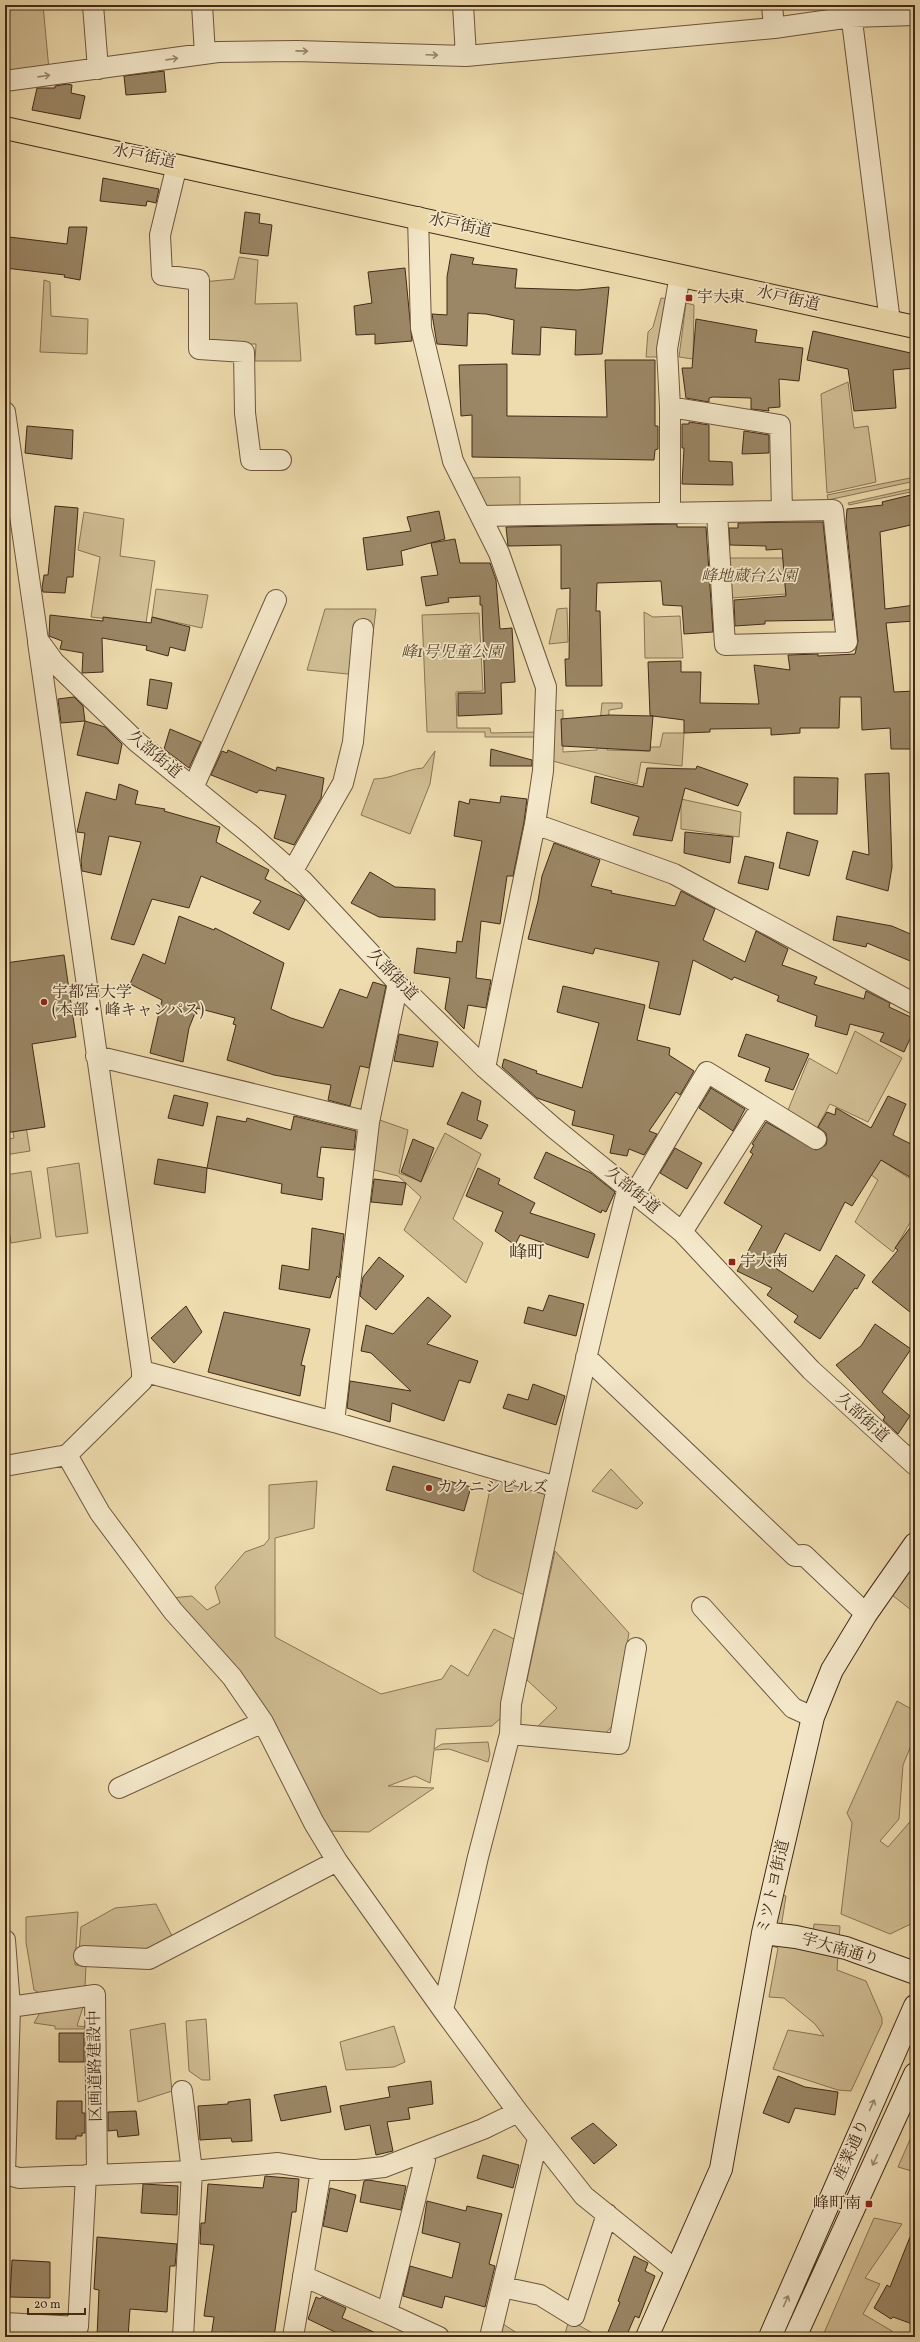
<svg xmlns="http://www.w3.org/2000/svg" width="920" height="2342" viewBox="0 0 920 2342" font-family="Vollkorn,'Noto Serif JP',serif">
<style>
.green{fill:#d1be94;stroke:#8a7456}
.building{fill:#9b8766;stroke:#422a17}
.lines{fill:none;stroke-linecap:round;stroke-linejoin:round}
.street-casing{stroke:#6d563d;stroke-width:22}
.secondary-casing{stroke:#422a17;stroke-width:24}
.highway-casing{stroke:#422a17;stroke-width:24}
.street{stroke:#f4e8ca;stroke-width:20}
.secondary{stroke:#f4e8ca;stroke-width:22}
.highway{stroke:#eedcae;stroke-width:22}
.oneway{stroke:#9b8970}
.poi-dot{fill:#8f2418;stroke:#f4e8ca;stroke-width:1.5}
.labels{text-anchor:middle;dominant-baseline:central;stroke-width:3.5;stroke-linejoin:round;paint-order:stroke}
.street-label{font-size:16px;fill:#422a17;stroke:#f4e8ca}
.poi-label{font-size:16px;fill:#422a17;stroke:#f4e8ca;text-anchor:start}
.park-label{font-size:16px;font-style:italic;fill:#5f4830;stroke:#f4e8ca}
.quarter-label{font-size:18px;fill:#422a17;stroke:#f4e8ca}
</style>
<rect width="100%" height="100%" fill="#eedcae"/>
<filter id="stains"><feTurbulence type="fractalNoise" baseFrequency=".005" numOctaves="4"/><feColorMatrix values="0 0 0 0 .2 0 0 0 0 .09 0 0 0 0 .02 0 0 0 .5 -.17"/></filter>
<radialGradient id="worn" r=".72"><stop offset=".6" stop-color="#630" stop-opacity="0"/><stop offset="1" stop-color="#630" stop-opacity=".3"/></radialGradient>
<path class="green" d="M5 5H43L49 70 6 75Z
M239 257 258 260 255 304 297 303 301 361H255L256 344H207L202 282 234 279Z
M44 280 50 282 51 316 88 319 87 354 40 352Z
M661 298 670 299 662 357H646L648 332 653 327Z
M686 303 694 305 693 359 679 357Z
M848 382 854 428 868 426 876 482 827 493 821 394Z
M520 477V507H488L482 502 470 478Z
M915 477V481L828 500 827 495Z
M915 488V491L849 505 848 503Z
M84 512 124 519 120 556 155 561 146 623 91 617 100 557 78 550Z
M728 558H783L786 594 731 598Z
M156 589 208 595 202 628 152 617Z
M567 608 568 642 549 644 557 609Z
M325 609H376L368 676 307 670Z
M644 612 653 617 680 616 683 658H645Z
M479 613 483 691 456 692 457 728H490L491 733 543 732 544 737H485V732H427L422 615Z
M602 703H622V708L609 710 607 750 649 751 651 747H660L663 733H684L682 766 641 762 637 784 549 760 552 711 563 710V752L597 750Z
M435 751 430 784 410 834 361 815 374 779C392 779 406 769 423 768Z
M681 799 741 812 739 837 681 829Z
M855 1031 902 1058 868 1122 830 1104 812 1137 784 1120 809 1058 837 1074Z
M14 1052 30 1151 5 1155V1140L14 1138 5 1084Z
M377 1119 408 1130 399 1173 421 1181 445 1133 481 1154 453 1219 483 1243 466 1283 404 1230 421 1197 398 1176 370 1169Z
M858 1145 915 1182V1214L893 1252 855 1222 878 1180 850 1159Z
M79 1163 88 1233 56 1237 47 1168Z
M31 1171 41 1238 11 1243 5 1205V1175Z
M611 1469 643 1503 637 1509 592 1491Z
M493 1475 544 1489 548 1498 529 1597 483 1577 473 1571Z
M317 1481 314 1528 275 1538V1637L381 1694 442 1679 451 1665 468 1676 494 1629 520 1642 501 1718 492 1726 436 1729 434 1749 442 1744 488 1742 490 1754 488 1762 449 1749 434 1750 430 1783 415 1776 388 1786 434 1788 369 1832 325 1831 286 1745 235 1671 171 1598 192 1596 207 1610 220 1603 215 1587 245 1552 264 1545 269 1539V1485Z
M555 1551 629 1633 612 1726 606 1733 536 1728 557 1708 527 1680Z
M915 1558V1613L892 1595Z
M897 1701 915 1711V1736L903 1765 899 1819 880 1841 888 1847 915 1816V1922L890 1934 841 1914 852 1823 847 1813Z
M766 1891 786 1896 780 1934 812 1947 814 1924 840 1926 837 1970 866 1981 882 2018V2024L851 2091 838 2090 773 2069 788 2030 824 2036 815 2024 784 1998 769 1997 778 1948 757 1941Z
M156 1904 174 1940 151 1951 79 1952 81 1927 115 1908Z
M78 1912 75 1965H86L85 1987 43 1995 34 1990 26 1942V1917Z
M83 2007 77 2026 89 2027V2029H55V2026L34 2023 41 2011Z
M206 2019 210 2080H202L189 2071 186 2021Z
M165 2023 172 2091 138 2102 130 2030Z
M394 2026 405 2062 394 2067 346 2070 340 2042Z
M915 2128V2172L898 2167Z
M874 2218 902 2224 865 2278 880 2284 863 2314 892 2331 889 2337H829L824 2333Z
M569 2320 600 2337H564Z
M500 2322 523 2337H497Z"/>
<path class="building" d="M164 71 166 92 126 95 124 76Z
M67 84 72 85 71 93 85 96 80 119 32 110 37 88H55V86Z
M103 178 159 189 156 203 147 201 146 206 100 201Z
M245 212 260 214 259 223 272 225 268 256 240 253Z
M69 227H87L80 280 64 277 65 275 5 268 9 237 67 244Z
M451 254 474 258 472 264 517 269 515 288 578 290 609 287 602 354 575 355 576 330 541 327 540 355 512 354 514 320 486 314 468 313 467 346 437 344 432 314 447 315V277Z
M405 268 412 341 375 344V334L356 335 354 306 372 303 368 272Z
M696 319 757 330 755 342 803 348 799 381 779 379 780 407 768 408 769 411 751 409V398L713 397 709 398V402L686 398 682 368H692Z
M813 331 915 354V368L893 370 896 408 854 411 848 369 807 360Z
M605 360H655V426H658V449L655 450 654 460 472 457V415L461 416 459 365 507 364V416L607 417Z
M689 422 709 425V461L732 462 733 485 682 484 684 448H682V424H689Z
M27 426 73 430 72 459 25 453Z
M744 431 769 435V453L742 454Z
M915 494V524L880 532 885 609 915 605V621L886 623 894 692 915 691V749H891L890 728 862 730 861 697H840L839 728H800V733L771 735V728L710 729V732L684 733V720L653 716 650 751 562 746 561 719 609 715 653 716 650 715 648 662 681 661V672H701L700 703 759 704 754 665 790 670 788 655 818 654V656L855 654 858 641 846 522 847 509 883 505 882 502Z
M55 506 78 508 73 577H67L65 593 43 592 42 588 44 575H48Z
M439 511 445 539 401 551 403 565 367 570 363 538 411 531 407 517Z
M797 522H823L833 620 765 621V624L735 626 734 600 786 596 782 549 766 550V546L730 545 729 528H738V523Z
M677 524V527H706L713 632 684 634 682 606 663 605 661 581 597 583 596 611H600L602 686H566L565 659H569L570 588 561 589V545L508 546 506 527Z
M455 539 460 563H490L496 580 500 629 512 628 515 682 501 683 502 714 458 716V693H485L482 605H480V596L448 598 449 602 426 606 421 577 438 575 431 543Z
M50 615 103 621V617L151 623 152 617 190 627 185 651 170 647 168 656 146 650 147 646 102 638 103 672 82 673 83 653 60 649 62 641 49 636Z
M150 679 172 683 167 709 147 705Z
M74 697 83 706 85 721 61 723 58 699Z
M85 721 105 727 122 744 118 764 77 755Z
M170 729 201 742 189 768 164 749Z
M491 749 532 760V766H490Z
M228 750 276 771 277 767 324 778 321 798 294 845 274 838 286 795 259 790 257 793 211 775 222 751 227 753Z
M697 766 748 784 738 806 685 788 672 841 633 835 639 817 591 803 595 776 643 787 647 768 696 769Z
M889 773 892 867 888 891 846 879 853 851 869 855 865 774Z
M794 777 838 778 837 814H794Z
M119 784 138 791 135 804 165 809 164 811 220 827 216 842 269 870 265 879 301 896 305 900 289 930 253 913 261 901 201 876 189 908 152 899 134 945 111 939 141 842 109 836 101 875 82 871 81 860 85 833 77 832 86 792 116 800Z
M501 796 527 799 524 822 513 876H507L500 924 481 921 476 978 491 980 486 1008 468 1005 464 1029 445 1009 450 978 414 973 417 948 456 953 457 941 462 942 482 841 454 836 459 801 469 804 470 799 500 803Z
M685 832 733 837 730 863 684 853Z
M787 832 818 841 809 876 779 868Z
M554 843 600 860 591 886 612 891 611 893 675 906 681 891 715 909 703 940 745 962 756 931 788 949 782 965 817 977 814 984 864 999 866 991 890 1003 889 1007 915 1019V1028L904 1052 880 1041 884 1033 850 1024 847 1035 815 1026 817 1016 777 1001 779 996 734 977 732 980 693 960 680 1015 649 1008 659 962 595 948 593 954 528 939 538 901 542 876Z
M745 856 774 863 768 890 738 883Z
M370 872 395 887 435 889V920L379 917 351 903Z
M179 916 214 930 215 928 284 963 271 1009 291 1018 323 1028 340 989 367 998 373 982 386 986 369 1068 360 1066 350 1106 328 1100 331 1085 274 1075 227 1060 236 1025 233 1024 235 1018 197 1008 189 1028 183 1062 150 1053 162 1000 130 984 143 954 165 964Z
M837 916 892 926 915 936V963L867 943 866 947 833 940Z
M64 955 76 1037 32 1044 45 1127 5 1133V963Z
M563 986 645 1005 637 1040 670 1048 669 1055 694 1071 680 1095 676 1092 649 1131 657 1134 644 1155 629 1149 627 1156 610 1153 614 1135 572 1125 575 1111 537 1098 502 1067 504 1059 537 1071 536 1073 582 1088 599 1023 557 1012Z
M399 1034 438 1042 433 1067 394 1061Z
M746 1034 809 1054 793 1090 765 1081 770 1068 738 1056Z
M711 1088 745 1109 733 1131 699 1108Z
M462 1092 481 1101 477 1120 488 1125 481 1139 447 1124Z
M174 1095 208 1103 203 1126 168 1118Z
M888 1096 906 1104 893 1135 915 1146V1180L881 1160 852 1206 845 1202 820 1251 785 1233 769 1264 813 1292 836 1255 865 1275 857 1289 855 1288 820 1339 794 1322 798 1316 767 1295 772 1288 737 1271 762 1226 724 1203 753 1154 750 1152 754 1145 752 1144 766 1122 816 1150 826 1145 827 1140 826 1133 818 1127 827 1112 835 1115 836 1108 871 1128Z
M217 1116 246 1122 247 1118 291 1130 294 1116 356 1131 354 1150 321 1147 317 1177 324 1178 322 1200 281 1193 282 1184 207 1168Z
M413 1139 434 1148 421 1182 401 1172Z
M675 1148 702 1163 687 1189 660 1173Z
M546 1152 591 1173 615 1192 606 1212 602 1210 601 1213 534 1178Z
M158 1159 207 1168 205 1193 154 1184Z
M478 1168 500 1179 498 1184 535 1203 530 1213 595 1234 588 1258 520 1235 515 1245 495 1231 503 1212 466 1196Z
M374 1179 406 1183 402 1205 371 1202Z
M915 1221V1316L872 1282 898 1250 895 1248Z
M312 1228 344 1234 339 1278 337 1276 330 1298 279 1289 282 1265 309 1270Z
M379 1257 404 1276 376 1310 360 1296 363 1277Z
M549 1295 584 1304 576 1336 524 1323 528 1307 543 1311Z
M428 1297 451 1316 427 1344 478 1361 470 1383 459 1380 444 1421 392 1403 390 1422 347 1408 350 1381 411 1391 371 1353 361 1351 366 1325 393 1334Z
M186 1306 202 1332 174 1363 151 1338Z
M224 1312 310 1329 301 1365 305 1366 300 1396 208 1372Z
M875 1324 911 1349 882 1392 910 1416 898 1434 883 1420 885 1417 836 1365 861 1346Z
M533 1384 565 1396 556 1425 503 1408 508 1394 528 1400Z
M393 1466 471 1487 464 1511 386 1490Z
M59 2033H84V2062H59Z
M778 2076 805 2087 838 2092 835 2115 795 2108 789 2123 763 2113Z
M431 2081 433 2104 408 2108 410 2119 387 2122 393 2151 376 2155 370 2125 345 2130 340 2106 390 2097 388 2087Z
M326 2086 331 2112 281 2121 274 2095Z
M250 2099 252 2141 232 2142 231 2138 200 2140 198 2106 228 2104V2102Z
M57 2101H82V2113H85V2133H82V2136H76V2139H56Z
M136 2111 139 2135 118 2137 117 2130 108 2131V2112Z
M593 2123 617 2145 594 2164 571 2138Z
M483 2155 519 2165 513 2188 477 2178Z
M265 2176 299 2179 296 2212H292L274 2337H253L231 2332 230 2337H211L214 2317 204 2316 214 2245 200 2244 201 2223H205L208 2184 263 2188Z
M368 2180 406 2186 401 2210 360 2202 364 2181Z
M143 2184 178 2186 177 2215 141 2213Z
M330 2188 356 2195 347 2232 323 2226Z
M427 2201 466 2211 467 2206 502 2214 489 2264 495 2266 485 2307 445 2296 442 2308 403 2296 410 2266 452 2278 460 2243 422 2233Z
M914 2227H915V2325L893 2317 891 2319 874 2308 887 2285 890 2287Z
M97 2237 177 2244 175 2266H170L167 2312 130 2309 128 2337H97L99 2290 94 2289Z
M634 2256 648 2263 645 2271 655 2276 639 2318 635 2316 626 2337H606L620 2302 618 2301Z
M12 2260 50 2262V2298L10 2297Z
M316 2297 320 2299 322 2297 346 2308 342 2318 385 2337H335L337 2333 308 2319Z"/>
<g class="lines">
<g class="street-casing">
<path id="street" d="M93 5 98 69
M202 5 205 54
M463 5 466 56
M772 5 774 28
M850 5 890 322
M5 81 218 52 297 51 466 56 774 28 851 17 915 15
M177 165 160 235 162 275 199 280V349L244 352 245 413 251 460H281
M418 217 421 328 453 461 499 553 546 687 543 771 535 824 485 1068
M670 407 780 425 782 511
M5 412 38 640 54 662 137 742 251 835 303 881 398 983 485 1068 554 1128 682 1232 811 1370 915 1465
M670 513V407L667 349 680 275
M482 516 833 510 847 642 725 645 717 513
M193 788 276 600
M535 824 674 874 915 1004
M292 872 343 783 353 742 363 629
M96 1056 369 1122
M635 1193 707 1072 816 1139
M682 1232 762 1106
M586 1357 795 1556 804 1555 866 1614
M142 1371 334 1422 557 1487
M334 1422 369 1122 398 983
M67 1455 100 1513 173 1611 232 1677 263 1722 314 1823 337 1861 443 2010 518 2112 584 2196 677 2271
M5 1466 67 1455 142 1381V1371L38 642
M702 1607 793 1708 813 1717
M510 1734 619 1744 636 1648
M119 1788 263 1722
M5 1940 10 2007 95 1995 97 2175
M84 1956 149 1959 337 1861
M5 2007H10L5 2174
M443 2010 478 1857 510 1734 511 1704C547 1531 584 1358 628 1187
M182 2091 192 2171 183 2337
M421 2154 425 2160 387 2313 439 2337
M5 2174 19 2178 192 2171 278 2163 321 2170H357L384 2167 483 2129 518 2112
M303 2276 387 2313
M502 2287 540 2295 574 2316 607 2214
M5 2323 78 2327 86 2175
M293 2337 321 2170
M490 2337 538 2138"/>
</g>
<g class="secondary-casing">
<path id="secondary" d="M763 1933 796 1937 846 1948 915 1973
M647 2337 721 2169 763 1933 813 1717 832 1670 866 1614 915 1544
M770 2337 915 2006
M795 2337 915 2074"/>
</g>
<g class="highway-casing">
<path id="highway" d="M5 128 915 327"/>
</g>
<use href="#street" class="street"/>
<use href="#secondary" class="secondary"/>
<use href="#highway" class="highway"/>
</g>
<defs><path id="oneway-shaft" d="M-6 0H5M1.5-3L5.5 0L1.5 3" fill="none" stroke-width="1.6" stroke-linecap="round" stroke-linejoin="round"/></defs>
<g class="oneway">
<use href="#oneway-shaft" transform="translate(302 51) rotate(1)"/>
<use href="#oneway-shaft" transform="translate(432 55) rotate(2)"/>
<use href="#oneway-shaft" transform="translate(172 59) rotate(-8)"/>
<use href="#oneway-shaft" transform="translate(44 76) rotate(-8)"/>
<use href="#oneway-shaft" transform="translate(872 2105) rotate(-66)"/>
<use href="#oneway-shaft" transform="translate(875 2160) rotate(115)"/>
<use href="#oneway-shaft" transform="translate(786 2301) rotate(-66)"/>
</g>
<g class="poi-dot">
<rect x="685" y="294" width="8" height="8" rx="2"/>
<circle cx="44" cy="1002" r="4"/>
<rect x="728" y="1258" width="8" height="8" rx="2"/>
<circle cx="429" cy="1488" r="4"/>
<rect x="865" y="2200" width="8" height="8" rx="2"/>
</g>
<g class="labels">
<g class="street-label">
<text transform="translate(144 157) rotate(12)">水戸街道</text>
<text transform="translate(460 226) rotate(12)">水戸街道</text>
<text transform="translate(788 299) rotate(13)">水戸街道</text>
<text transform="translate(154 755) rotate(40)">久部街道</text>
<text transform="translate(392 975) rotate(46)">久部街道</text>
<text transform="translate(632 1191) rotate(39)">久部街道</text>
<text transform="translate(862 1418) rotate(42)">久部街道</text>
<text transform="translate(774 1887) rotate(-77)">ミツトヨ街道</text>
<text transform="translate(840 1950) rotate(16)">宇大南通り</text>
<text transform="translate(96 2066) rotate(-91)">区画道路建設中</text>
<text transform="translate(852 2150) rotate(-66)">産業通り</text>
</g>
<g class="poi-label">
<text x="697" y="298">宇大東</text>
<text x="52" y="993">宇都宮大学<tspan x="52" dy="18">(本部・峰キャンパス)</tspan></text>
<text x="740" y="1262">宇大南</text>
<text x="437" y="1488">カクニシビルズ</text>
<text x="861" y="2204" text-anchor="end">峰町南</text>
</g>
<g class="park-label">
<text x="749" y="577">峰地蔵台公園</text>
<text x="452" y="653">峰1号児童公園</text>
</g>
<g class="quarter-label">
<text x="527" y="1253">峰町</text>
</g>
</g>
<rect width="920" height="2342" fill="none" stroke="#eedcae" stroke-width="20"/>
<rect x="6" y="6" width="908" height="2330" fill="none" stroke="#422a17" stroke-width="2"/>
<rect x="10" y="10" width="900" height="2322" fill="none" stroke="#422a17"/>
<path d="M28 2308v6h57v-6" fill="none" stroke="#422a17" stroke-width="2"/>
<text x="34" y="2308" font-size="12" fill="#422a17" stroke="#f4e8ca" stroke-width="3" paint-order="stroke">20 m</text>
<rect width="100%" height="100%" filter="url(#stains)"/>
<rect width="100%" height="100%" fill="url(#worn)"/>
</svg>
